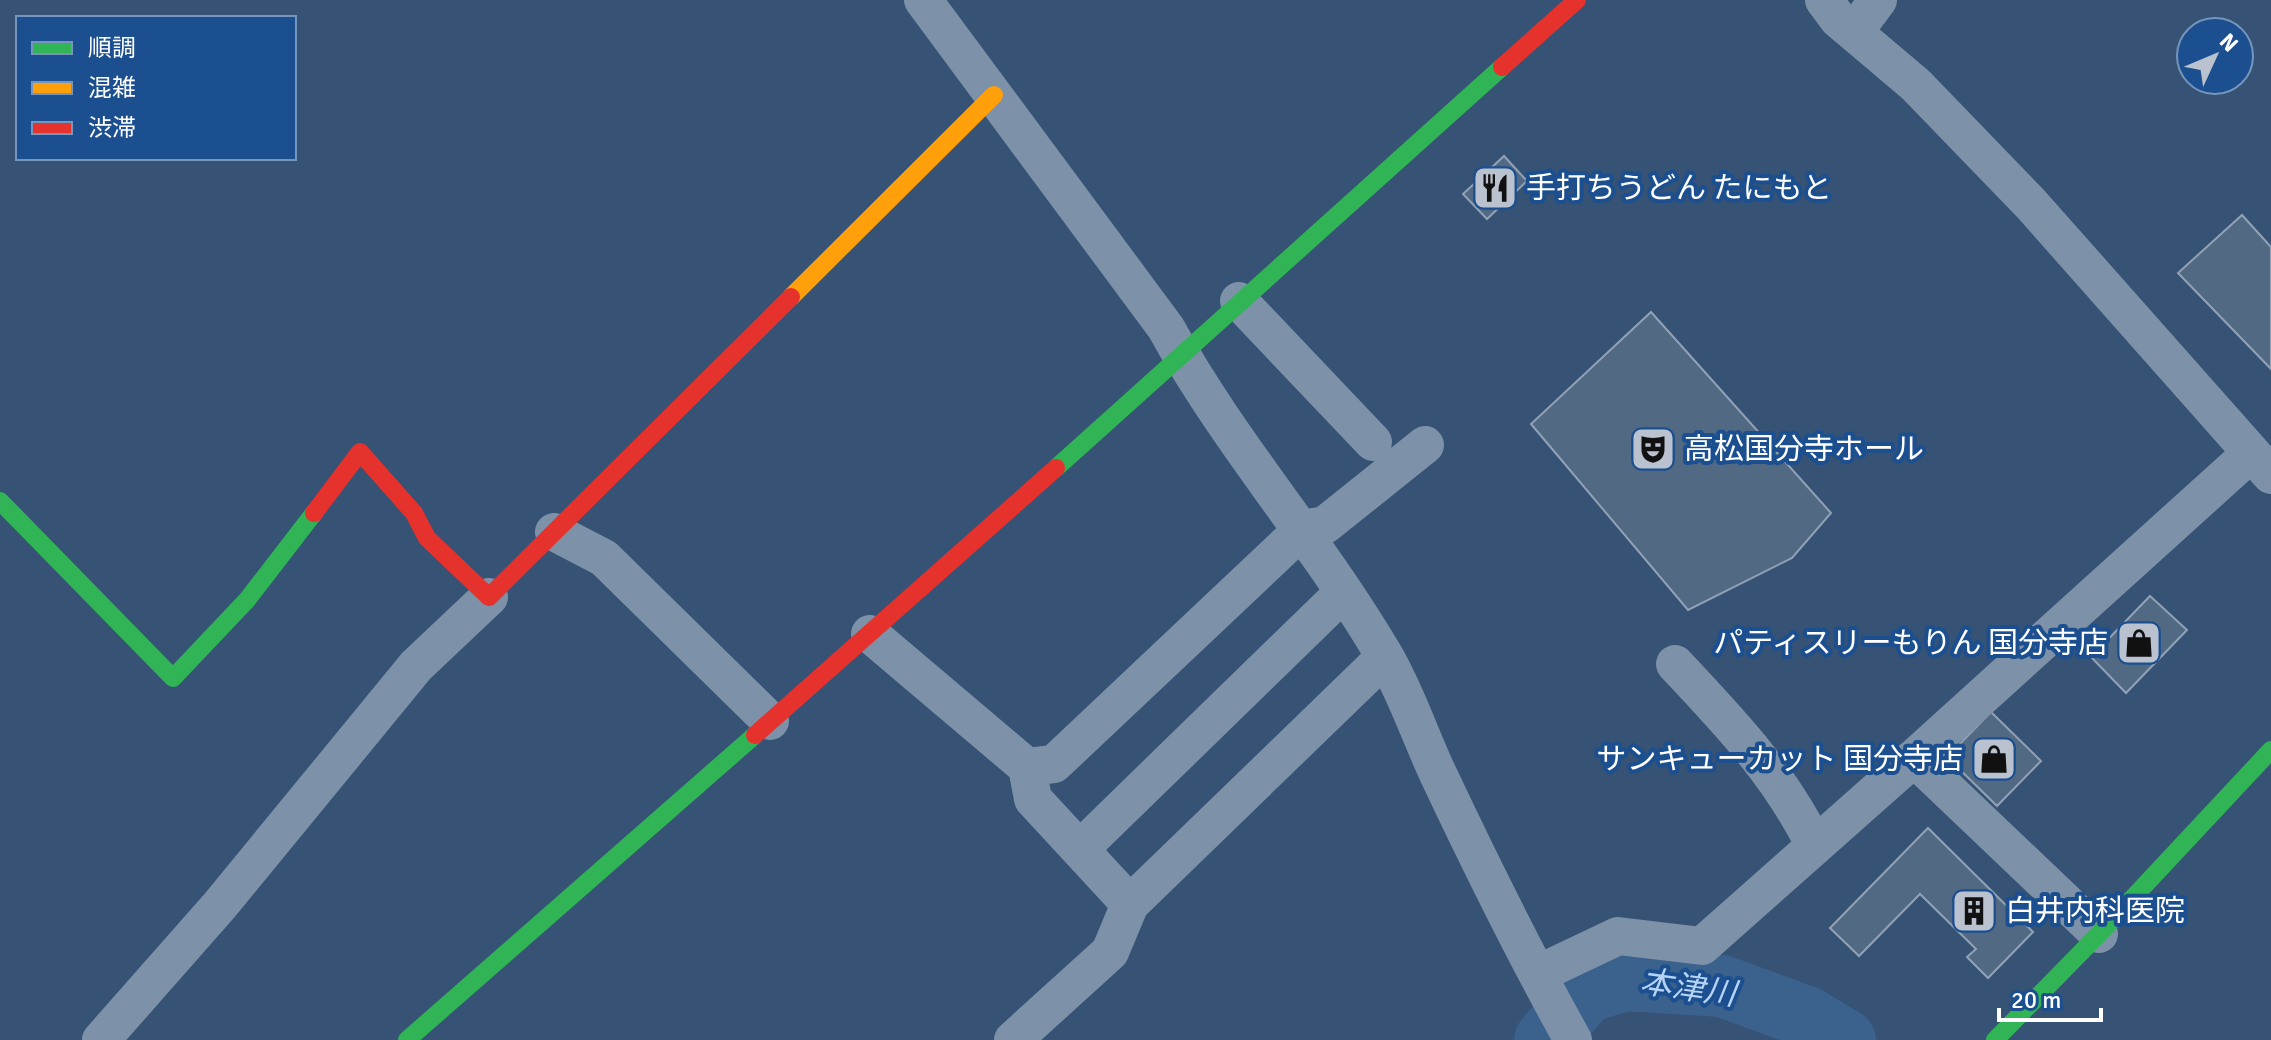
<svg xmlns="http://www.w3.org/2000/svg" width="2271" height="1040" viewBox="0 0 2271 1040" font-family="Signika,'Noto Sans JP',sans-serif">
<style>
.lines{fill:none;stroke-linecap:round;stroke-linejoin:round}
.river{stroke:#3b618d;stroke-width:62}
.building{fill:#526984;stroke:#92a2b6;stroke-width:2}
.street{stroke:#7d92a8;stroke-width:38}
.fast{stroke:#30b455;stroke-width:18}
.slow{stroke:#ff9f0a;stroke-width:18}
.jam{stroke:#e5322d;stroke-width:18}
.labels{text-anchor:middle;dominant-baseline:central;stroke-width:8;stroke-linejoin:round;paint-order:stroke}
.poi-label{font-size:30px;fill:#fff;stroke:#1b4f8f;text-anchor:start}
.water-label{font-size:32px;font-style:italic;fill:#b5d3f5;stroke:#1b4f8f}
</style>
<rect width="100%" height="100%" fill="#365274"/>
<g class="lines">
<path class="river" d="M1545 1040 1586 992 1625 980 1722 986 1807 1017 1845 1040"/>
</g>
<path class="building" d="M1504 156 1527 181 1487 219 1463 194Z
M2242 215 2271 247V369L2178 273Z
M1651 312 1831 513 1792 558 1688 610 1531 424Z
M2150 596 2187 630 2126 693 2091 657Z
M1991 712 2041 761 1997 806 1947 757Z
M1928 828 2033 932 1988 978 1967 957 1976 949 1920 894 1859 956 1830 928Z"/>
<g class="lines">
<path class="street" d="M923 0 1166 328C1229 443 1317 541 1384 655 1406 692 1420 736 1439 776 1481 865 1525 954 1573 1040
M1824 0 1838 19 1916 85 2031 204 2271 475
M1854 32 1878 0
M1239 301 1373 442
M554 532 604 558 770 721
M870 634 1027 767 1054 764 1303 529 1325 525 1425 445
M1675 664C1731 724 1778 772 1815 846
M1027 767 1033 799 1130 904
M1080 849 1344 592
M2099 934 1914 758 2250 454
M1538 974 1618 936 1702 946 1914 758
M101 1040 220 905 416 666 489 597
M1013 1040 1110 952 1130 904 1385 657"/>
<path class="fast" d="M1056 468 1502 67
M0 501 173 678 247 600 314 513
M407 1040 755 735
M1995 1040 2099 934 2271 750"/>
<path class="slow" d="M791 297 994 95"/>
<path class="jam" d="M1502 67 1577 0
M314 513 360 452 414 513 427 538 489 597 791 297
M755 735 1056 468"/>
</g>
<defs>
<g id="restaurant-square" transform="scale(2.3)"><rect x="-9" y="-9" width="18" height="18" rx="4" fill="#b9c2ce" stroke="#1b4f8f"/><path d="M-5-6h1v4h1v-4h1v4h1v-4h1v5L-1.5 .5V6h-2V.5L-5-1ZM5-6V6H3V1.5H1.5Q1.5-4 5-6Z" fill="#111"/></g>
<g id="theatre-square" transform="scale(2.3)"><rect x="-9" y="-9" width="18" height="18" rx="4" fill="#b9c2ce" stroke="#1b4f8f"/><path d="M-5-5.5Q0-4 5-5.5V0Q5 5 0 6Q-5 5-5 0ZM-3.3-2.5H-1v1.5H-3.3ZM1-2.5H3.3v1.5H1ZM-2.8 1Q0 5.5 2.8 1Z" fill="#111"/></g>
<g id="shop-square" transform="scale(2.3)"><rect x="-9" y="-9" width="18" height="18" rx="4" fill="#b9c2ce" stroke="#1b4f8f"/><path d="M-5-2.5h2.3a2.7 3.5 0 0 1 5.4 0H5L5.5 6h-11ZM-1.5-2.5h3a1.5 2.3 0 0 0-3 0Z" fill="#111"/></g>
<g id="building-square" transform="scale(2.3)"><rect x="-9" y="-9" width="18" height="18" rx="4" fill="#b9c2ce" stroke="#1b4f8f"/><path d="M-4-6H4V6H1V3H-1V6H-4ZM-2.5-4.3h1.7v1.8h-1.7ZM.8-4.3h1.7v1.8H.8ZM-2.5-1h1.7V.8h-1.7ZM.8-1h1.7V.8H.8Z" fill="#111"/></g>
</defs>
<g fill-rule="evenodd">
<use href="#restaurant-square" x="1495" y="188"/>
<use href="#theatre-square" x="1653" y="449"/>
<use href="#shop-square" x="2139" y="643"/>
<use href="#shop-square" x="1994" y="759"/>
<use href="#building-square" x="1974" y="911"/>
</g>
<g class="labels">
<g class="poi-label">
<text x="1526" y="188">手打ちうどん たにもと</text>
<text x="1684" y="449">高松国分寺ホール</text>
<text x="2108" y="643" text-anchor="end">パティスリーもりん 国分寺店</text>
<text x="1963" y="759" text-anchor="end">サンキューカット 国分寺店</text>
<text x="2005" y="911">白井内科医院</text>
</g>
<g class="water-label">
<text transform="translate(1688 988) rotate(8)">本津川</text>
</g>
</g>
<rect x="16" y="16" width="280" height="144" fill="#1b4f8f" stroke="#7695bc" stroke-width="2"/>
<rect x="32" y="42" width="40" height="12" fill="#30b455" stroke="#7695bc" stroke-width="2"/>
<text x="88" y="56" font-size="24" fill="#ffffff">順調</text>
<rect x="32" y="82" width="40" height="12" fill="#ff9f0a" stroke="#7695bc" stroke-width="2"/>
<text x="88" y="96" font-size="24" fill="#ffffff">混雑</text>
<rect x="32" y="122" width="40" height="12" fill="#e5322d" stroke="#7695bc" stroke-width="2"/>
<text x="88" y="136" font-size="24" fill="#ffffff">渋滞</text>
<g transform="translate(2215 56) rotate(46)"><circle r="38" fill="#1b4f8f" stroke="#7695bc" stroke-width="2"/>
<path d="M0-6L14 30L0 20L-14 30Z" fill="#b9c2ce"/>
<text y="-12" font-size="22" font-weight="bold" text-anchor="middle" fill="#ffffff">N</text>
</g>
<path d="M1999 1008v12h102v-12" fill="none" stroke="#ffffff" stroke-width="4"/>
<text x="2011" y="1008" font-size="24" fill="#ffffff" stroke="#1b4f8f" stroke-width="6" paint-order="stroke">20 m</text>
</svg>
